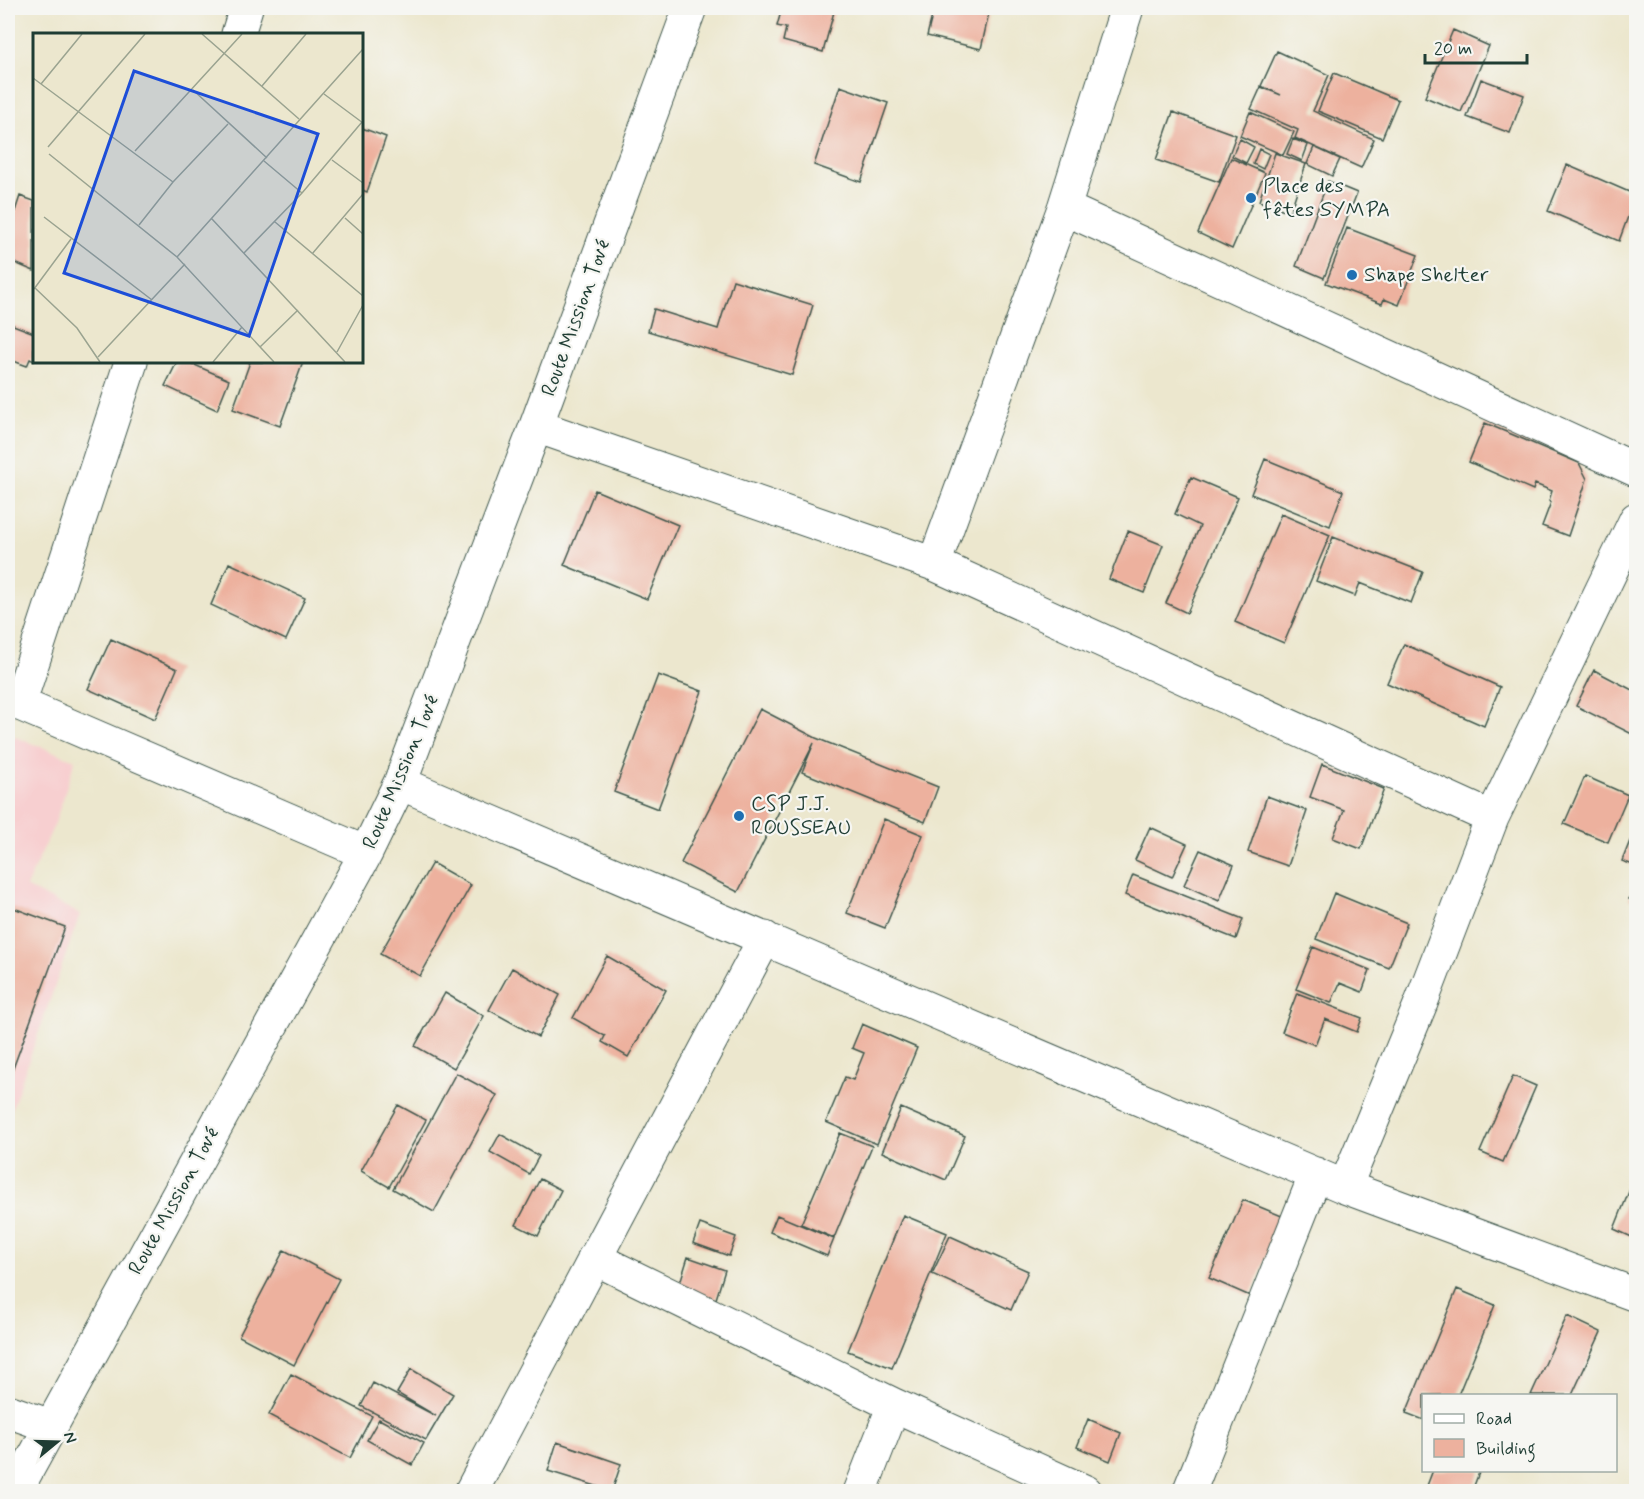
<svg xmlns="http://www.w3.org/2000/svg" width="1644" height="1499" viewBox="0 0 1644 1499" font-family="Mynerve,sans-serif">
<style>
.built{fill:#f7cfd0}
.building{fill:#edb19e}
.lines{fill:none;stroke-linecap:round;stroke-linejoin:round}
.minor-casing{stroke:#3e564b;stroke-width:35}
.minor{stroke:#fff;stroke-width:33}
.poi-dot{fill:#1f6fb2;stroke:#f6f6f2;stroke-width:2}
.labels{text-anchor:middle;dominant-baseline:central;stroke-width:4.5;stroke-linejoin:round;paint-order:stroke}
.poi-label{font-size:21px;fill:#1f3d34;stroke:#f6f6f2;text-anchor:start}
.street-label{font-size:21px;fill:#1f3d34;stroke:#f6f6f2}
.inset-road{fill:none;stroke:#9aa390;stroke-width:1.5}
.view{fill:#1d4ed8;fill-opacity:0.15;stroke:#1d4ed8;stroke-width:3}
.inset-edge{fill:none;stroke:#1f3d34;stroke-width:3}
</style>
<rect width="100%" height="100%" fill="#f6f6f2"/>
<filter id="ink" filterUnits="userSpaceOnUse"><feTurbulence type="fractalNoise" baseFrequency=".0167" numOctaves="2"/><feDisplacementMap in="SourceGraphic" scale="12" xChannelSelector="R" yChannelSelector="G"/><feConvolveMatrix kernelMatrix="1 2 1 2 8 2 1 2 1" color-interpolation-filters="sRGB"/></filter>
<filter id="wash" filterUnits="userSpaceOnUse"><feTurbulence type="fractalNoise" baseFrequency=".008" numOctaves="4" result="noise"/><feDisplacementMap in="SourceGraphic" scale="24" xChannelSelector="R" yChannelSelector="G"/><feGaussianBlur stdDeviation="1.35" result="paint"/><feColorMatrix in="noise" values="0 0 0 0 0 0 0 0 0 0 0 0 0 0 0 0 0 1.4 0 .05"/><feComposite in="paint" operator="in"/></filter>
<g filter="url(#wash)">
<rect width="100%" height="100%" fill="#ece7ce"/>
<path class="built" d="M8 734 75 760 55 823 26 887 80 914 8 1120Z"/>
<g id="blocks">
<path class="building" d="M782 8H835L823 52 783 41 786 28 777 26Z
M934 8H990L981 49 927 36Z
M1453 30 1489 46 1461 112 1425 97Z
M1277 51 1329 75 1313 111 1374 139 1361 168 1295 138 1298 130 1251 109 1261 87 1281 95 1261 86Z
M1334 73 1398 100 1382 138 1318 111Z
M1481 79 1524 95 1510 133 1467 117Z
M840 86 888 103 861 182 814 165Z
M1173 112 1236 135 1219 182 1156 160Z
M1250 112 1294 132 1283 155 1240 136Z
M362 128 386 137 367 192 362 190Z
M1240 139 1254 147 1246 163 1232 156Z
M1293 139 1308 145 1302 161 1287 154Z
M1314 147 1340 159 1332 176 1307 164Z
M1259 149 1269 154 1263 169 1253 164Z
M1275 153 1306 164 1290 212 1259 201Z
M1231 158 1265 173 1232 249 1198 233Z
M1567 165 1636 195 1619 241 1548 211Z
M1328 181 1357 193 1324 278 1296 266Z
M20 196 34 201V271L8 260V233Z
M1347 228 1418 255 1399 305 1384 299 1382 304 1326 283Z
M733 280 813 305 792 375 648 331 654 309 718 329Z
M8 323 34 333V361L30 359 27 366 8 359Z
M177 362H188L229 380 217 410 165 386Z
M250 362H303L280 426 233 409Z
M1485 423 1579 463 1587 479 1568 536 1542 526 1551 502 1549 501 1552 491 1535 484 1533 490 1469 462Z
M1265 459 1343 491 1330 526 1251 494Z
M1191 477 1238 497 1187 613 1166 603 1200 526 1175 514Z
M595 490 678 525 647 599 564 565Z
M1281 514 1330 535 1284 643 1235 622Z
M1128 531 1163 545 1144 593 1109 579Z
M1333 537 1423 572 1411 603 1360 583 1355 596 1316 581Z
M229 563 305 598 286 640 211 605Z
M111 639 177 669 155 719 88 689Z
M1404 644 1500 687 1484 726 1387 683Z
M1594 670 1636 692V736L1576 706Z
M658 675 702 691 658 809 614 792Z
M760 709 816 738 938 787 925 822 802 772 814 743 738 892 681 863Z
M1322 764 1384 789 1361 849 1333 838 1344 810 1310 797Z
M1585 776 1628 795 1608 842 1564 824Z
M1267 796 1307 811 1288 866 1248 852Z
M884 819 923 835 885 928 847 913Z
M1150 827 1187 844 1172 877 1135 860Z
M1630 841 1636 843V866L1622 861Z
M1200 850 1234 865 1219 901 1184 885Z
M432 863 471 885 420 976 380 954Z
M1133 875 1243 919 1236 939 1125 895Z
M1636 879V901L1629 899Z
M1334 893 1407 923 1389 968 1316 939Z
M11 907 65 927 8 1082V917Z
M1313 947 1370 970 1362 992 1340 983 1331 1003 1296 989Z
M607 956 666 990 628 1057 602 1042 605 1036 573 1018Z
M512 968 560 995 538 1037 489 1010Z
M445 993 484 1016 454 1068 415 1046Z
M1297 993 1362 1018 1357 1032 1325 1019 1315 1045 1282 1032Z
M862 1024 917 1048 877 1144 826 1122 845 1077 853 1080 864 1053 852 1048Z
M456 1073 497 1095 434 1212 393 1189Z
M1513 1076 1536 1086 1503 1162 1480 1152Z
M398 1105 426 1120 389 1187 361 1171Z
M901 1108 965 1136 946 1180 882 1152Z
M840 1133 872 1146 834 1238 801 1224Z
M500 1134 539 1156 529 1174 490 1152Z
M1636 1174V1233L1634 1238 1614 1229Z
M540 1179 561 1190 538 1236 516 1225Z
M1243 1200 1284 1217 1250 1296 1209 1278Z
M777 1215 834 1239 827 1256 770 1232Z
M903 1215 947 1233 892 1368 848 1351Z
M700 1224 736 1237 729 1256 693 1243Z
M950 1236 1028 1271 1011 1310 932 1274Z
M284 1250 339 1279 294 1365 239 1336Z
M688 1257 725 1270 716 1299 679 1286Z
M1457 1289 1495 1305 1458 1395H1424V1420L1406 1413Z
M1567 1316 1601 1332 1572 1395H1531Z
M411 1369 453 1394 426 1440 361 1406 373 1383 436 1416 397 1393Z
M291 1374 372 1416 350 1458 269 1415Z
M379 1419 424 1443 412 1465 367 1440Z
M1088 1419 1121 1433 1110 1461 1077 1447Z
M557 1442 621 1464 612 1491 548 1471Z
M1433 1470H1480L1472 1491H1425Z"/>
</g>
</g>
<g filter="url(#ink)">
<use href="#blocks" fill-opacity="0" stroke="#3e564b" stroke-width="1.5"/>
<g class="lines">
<g class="minor-casing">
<path id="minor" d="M238 34 246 8
M1064 208 1636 470
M536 426 934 564 1492 818
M934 564 1064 208 1127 8
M8 699 366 853
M19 704 131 362
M400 783 1345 1187 1636 1295
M1345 1187 1421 1003 1492 818 1636 519
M594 1258 894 1405 1086 1492
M8 1411 50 1426
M15 1492 366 853 400 783 536 426 690 8
M471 1492 765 938
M860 1492 894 1405
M1189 1492 1316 1174"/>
</g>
<use href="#minor" class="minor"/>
</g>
</g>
<g class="poi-dot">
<circle cx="1251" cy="198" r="6"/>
<circle cx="1352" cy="275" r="6"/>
<circle cx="739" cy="816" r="6"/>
</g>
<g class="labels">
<g class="poi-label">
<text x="1263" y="186">Place des<tspan x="1263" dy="24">fêtes SYMPA</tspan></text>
<text x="1364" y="275">Shape Shelter</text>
<text x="751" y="804">CSP J.J.<tspan x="751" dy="24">ROUSSEAU</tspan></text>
</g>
<g class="street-label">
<text transform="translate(576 318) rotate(-70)">Route Mission Tové</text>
<text transform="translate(401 772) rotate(-67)">Route Mission Tové</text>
<text transform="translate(174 1201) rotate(-61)">Route Mission Tové</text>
</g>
</g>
<g transform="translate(33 33)">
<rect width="330" height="330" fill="#ece7ce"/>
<path class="inset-road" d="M169 1 266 86M0 45 140 149M8 51 49 1M229 53 273 1M160 57 234 125M291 61 330 90M15 114 112 1M102 118 209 1M16 121 144 224 241 329M299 127 330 150M231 128 269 160M11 184 119 267M312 185 330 201M179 186 312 329M242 189 330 263M106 192 140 149 195 91M211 220 269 160 329 89M279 221 330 161M144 224 330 16M2 255 44 295 67 329M1 256 38 206M227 314 265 277M304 319 330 272M65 324 152 231M180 329 209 294"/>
<path class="view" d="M101 38 285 101 216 303 31 240Z"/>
<rect width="330" height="330" class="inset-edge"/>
</g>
<rect width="1644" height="1499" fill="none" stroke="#f6f6f2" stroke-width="30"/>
<rect x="1422" y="1394" width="195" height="78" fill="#f6f6f2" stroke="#a0aca6" stroke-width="1.5"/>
<rect x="1434" y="1414" width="30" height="9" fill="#ffffff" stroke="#a0aca6" stroke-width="1.5"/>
<text x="1476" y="1424" font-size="18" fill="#1f3d34">Road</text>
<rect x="1434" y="1439" width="30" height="18" fill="#edb19e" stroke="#a0aca6" stroke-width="1.5"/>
<text x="1476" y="1454" font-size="18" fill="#1f3d34">Building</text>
<g transform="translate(57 1442) rotate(71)" stroke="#f6f6f2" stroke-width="4.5" paint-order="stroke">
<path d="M0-4.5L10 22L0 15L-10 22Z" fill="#1f3d34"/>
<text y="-9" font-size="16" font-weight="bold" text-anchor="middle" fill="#1f3d34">N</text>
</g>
<path d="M1425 54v9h102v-9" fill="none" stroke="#1f3d34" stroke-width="3"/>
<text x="1434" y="54" font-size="18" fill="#1f3d34" stroke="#f6f6f2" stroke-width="4.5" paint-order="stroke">20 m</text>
</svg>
